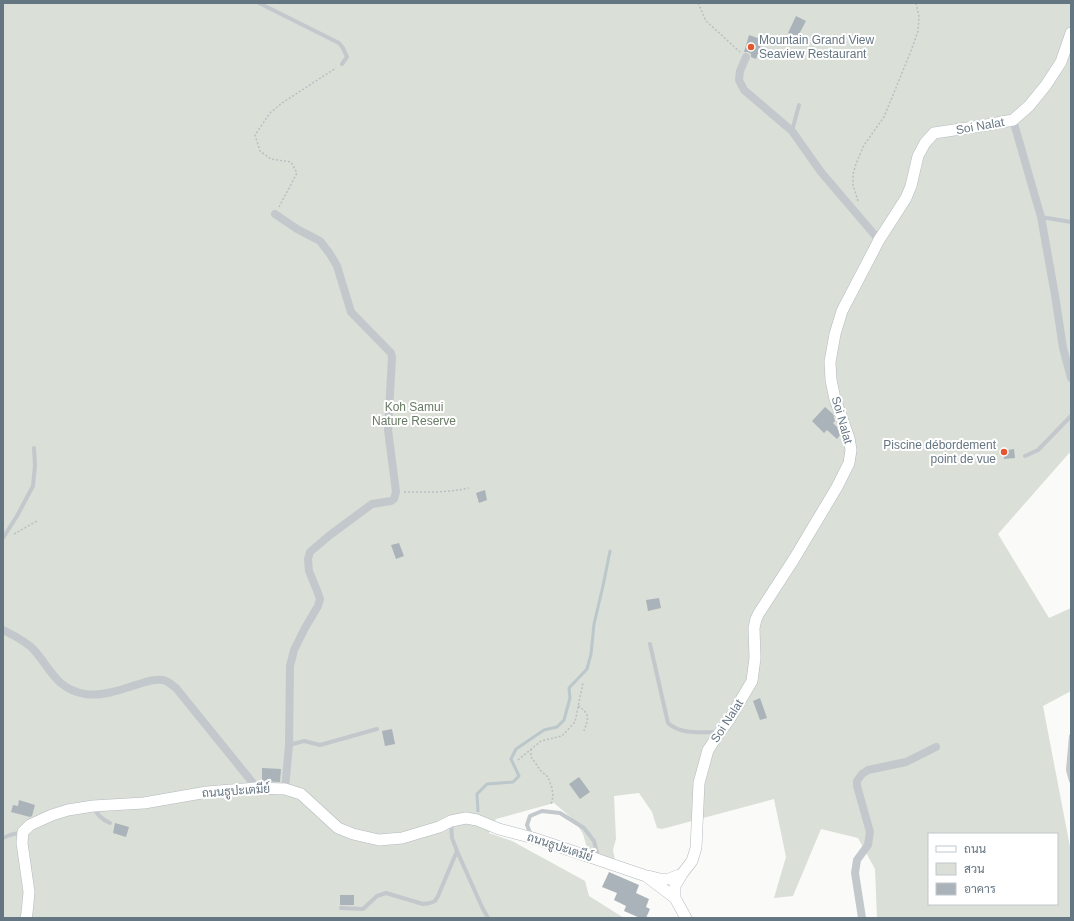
<svg xmlns="http://www.w3.org/2000/svg" width="1074" height="921" viewBox="0 0 1074 921" font-family="Helvetica,Sarabun,sans-serif">
<style>
.green{fill:#dadfd7;fill-rule:evenodd}
.lines{fill:none;stroke-linecap:round;stroke-linejoin:round}
.stream{stroke:#bbc7cb;stroke-width:3}
.building{fill:#aab3b9}
.secondary-casing{stroke:#b3babf;stroke-width:12}
.path{stroke:#bbbfc2;stroke-width:1.5;stroke-dasharray:2 2;stroke-linecap:butt}
.lane{stroke:#c3c8cc;stroke-width:4}
.street{stroke:#c3c8cc;stroke-width:8}
.secondary{stroke:#fff;stroke-width:11}
.poi-dot{fill:#e4572e;stroke:#fff;stroke-width:1.5}
.labels{text-anchor:middle;dominant-baseline:central;stroke-width:4;stroke-linejoin:round;paint-order:stroke}
.poi-label{font-size:12px;fill:#657683;stroke:#fff;text-anchor:start}
.street-label{font-size:12px;fill:#657683;stroke:#fff}
.park-label{font-size:12px;fill:#687a64;stroke:#fff}
</style>
<rect width="100%" height="100%" fill="#fafaf8"/>
<path class="green" d="M3 3H1071V451L998 534 1049 618 1071 608V691L1043 706 1071 852V918H877L875 869 858 838 821 829 793 896 774 898 786 857 774 799 662 829 657 828 652 812 639 793 614 796 616 839 613 850 615 860 589 855 583 834 575 821 554 803 496 819 489 833 512 841 585 881 589 896 624 918H3ZM929 834H1057V904H929Z"/>
<g class="lines">
<path class="stream" d="M478 811 477 794 487 784 513 782 519 776 511 759 516 749 544 730 557 727 564 720 570 698 569 688 587 669 591 654 594 624 603 586 610 551"/>
</g>
<path class="building" d="M796 16 806 21 797 38 788 33Z
M749 35 763 40 756 59 751 57V54L748 52H744Z
M825 407 833 414 835 421 833 423 837 427 840 435 837 439 827 430 824 433 812 421Z
M1014 449 1015 458 1004 459 1003 451Z
M485 490 487 500 479 503 476 493Z
M399 543 404 556 396 559 391 545Z
M659 598 661 608 648 611 646 600Z
M760 698 767 718 760 720 753 701Z
M392 729 395 744 385 746 382 731Z
M262 768 281 769 280 782 262 781Z
M579 777 590 792 580 799 569 784Z
M19 800 35 805 32 816 30 817 11 812 13 805 18 806Z
M115 823 129 827 126 837 113 833Z
M609 872 639 885 636 893 649 899 646 907 650 909 646 918H640L624 911 626 906 614 900 617 893 602 887Z
M340 895H354V905H340Z"/>
<g class="lines">
<g class="secondary-casing">
<path id="secondary" d="M648 876 660 879H669L682 874
M675 898V886L682 874 692 861 696 848 699 783 708 750 720 732 729 720 752 681 755 658 754 628 756 619 759 613 794 559 837 487 849 463 851 450 849 438 835 399 831 380 830 362 835 334 842 311 879 240 906 198 911 186 918 156 925 143 934 133 981 126 1013 120 1029 106 1046 85 1061 62 1071 33
M26 918 27 913 29 892 22 843 23 832 30 825 52 815 68 810 93 806 144 803 207 792 257 788 285 789 301 794 338 828 353 834 379 840 402 838 439 827 451 821 466 818 477 820 499 829 533 838 599 860 646 876 675 898 686 918"/>
</g>
<path class="path" d="M698 3 706 21 740 52
M858 201 853 185V174L856 164 864 145 884 117 911 51 918 31 919 17 916 3
M279 207 297 173 291 162 271 159 260 151 255 135 270 113 282 103 336 68
M404 492C426 492 447 493 469 488
M14 534 37 521
M578 706C591 714 588 719 584 731
M531 749V757L541 771 548 777 552 788 553 796 551 805
M518 760 541 741 562 736 575 722 583 683"/>
<path class="lane" d="M259 3 339 43 343 48 347 57 342 64
M792 131 799 105
M1041 217 1071 222
M1025 456 1038 450 1071 416
M3 538 17 516 33 486 35 465 34 448
M650 644 668 723C681 735 701 732 718 732
M1071 736 1068 770 1071 781
M289 745 304 741 320 745 377 729
M93 807C98 815 101 819 110 823
M451 823 452 838 457 851 482 907 488 918
M531 835 527 825 530 816 542 811 560 813 584 828 594 841 598 857
M3 838 10 835 23 832
M341 908 363 909 377 896 386 893 423 904 430 903 435 901 438 896 457 851"/>
<path class="street" d="M746 57 740 71 739 80 744 90 792 131 821 172 879 240
M1013 120 1041 217 1055 295 1063 348 1071 378
M275 214 297 229 320 241 330 254 337 266 351 312 391 353 392 357 388 430 396 492 394 499 391 501 372 504 330 535 310 552 308 559 309 571 318 593 320 599 318 606 305 628 294 650 290 666 289 745 285 789
M3 630C13 635 26 641 34 650 51 669 56 689 85 694 103 697 126 688 142 683 148 681 157 679 163 680 168 681 172 685 176 688L257 788
M862 918 855 873 857 860 868 845 870 832 857 786V781L862 774 868 770 906 762 936 747"/>
<use href="#secondary" class="secondary"/>
</g>
<g class="poi-dot">
<circle cx="751" cy="47" r="4"/>
<circle cx="1004" cy="452" r="4"/>
</g>
<g class="labels">
<g class="poi-label">
<text x="759" y="40">Mountain Grand View<tspan x="759" dy="14">Seaview Restaurant</tspan></text>
<text x="996" y="445" text-anchor="end">Piscine débordement<tspan x="996" dy="14">point de vue</tspan></text>
</g>
<g class="street-label">
<text transform="translate(980 126) rotate(-10)">Soi Nalat</text>
<text transform="translate(842 420) rotate(74)">Soi Nalat</text>
<text transform="translate(727 721) rotate(-57)">Soi Nalat</text>
<text transform="translate(236 791) rotate(-4)">ถนนธูปะเตมีย์</text>
<text transform="translate(560 847) rotate(18)">ถนนธูปะเตมีย์</text>
</g>
<g class="park-label">
<text x="414" y="407">Koh Samui<tspan x="414" dy="14">Nature Reserve</tspan></text>
</g>
</g>
<rect width="1074" height="921" fill="none" stroke="#657683" stroke-width="8"/>
<rect x="928" y="833" width="130" height="72" fill="#ffffff" stroke="#c1c8cd"/>
<rect x="936" y="846" width="20" height="6" fill="#ffffff" stroke="#c1c8cd"/>
<text x="964" y="853" font-size="12" fill="#657683">ถนน</text>
<rect x="936" y="863" width="20" height="12" fill="#dadfd7" stroke="#c1c8cd"/>
<text x="964" y="873" font-size="12" fill="#657683">สวน</text>
<rect x="936" y="883" width="20" height="12" fill="#aab3b9" stroke="#c1c8cd"/>
<text x="964" y="893" font-size="12" fill="#657683">อาคาร</text>
</svg>
